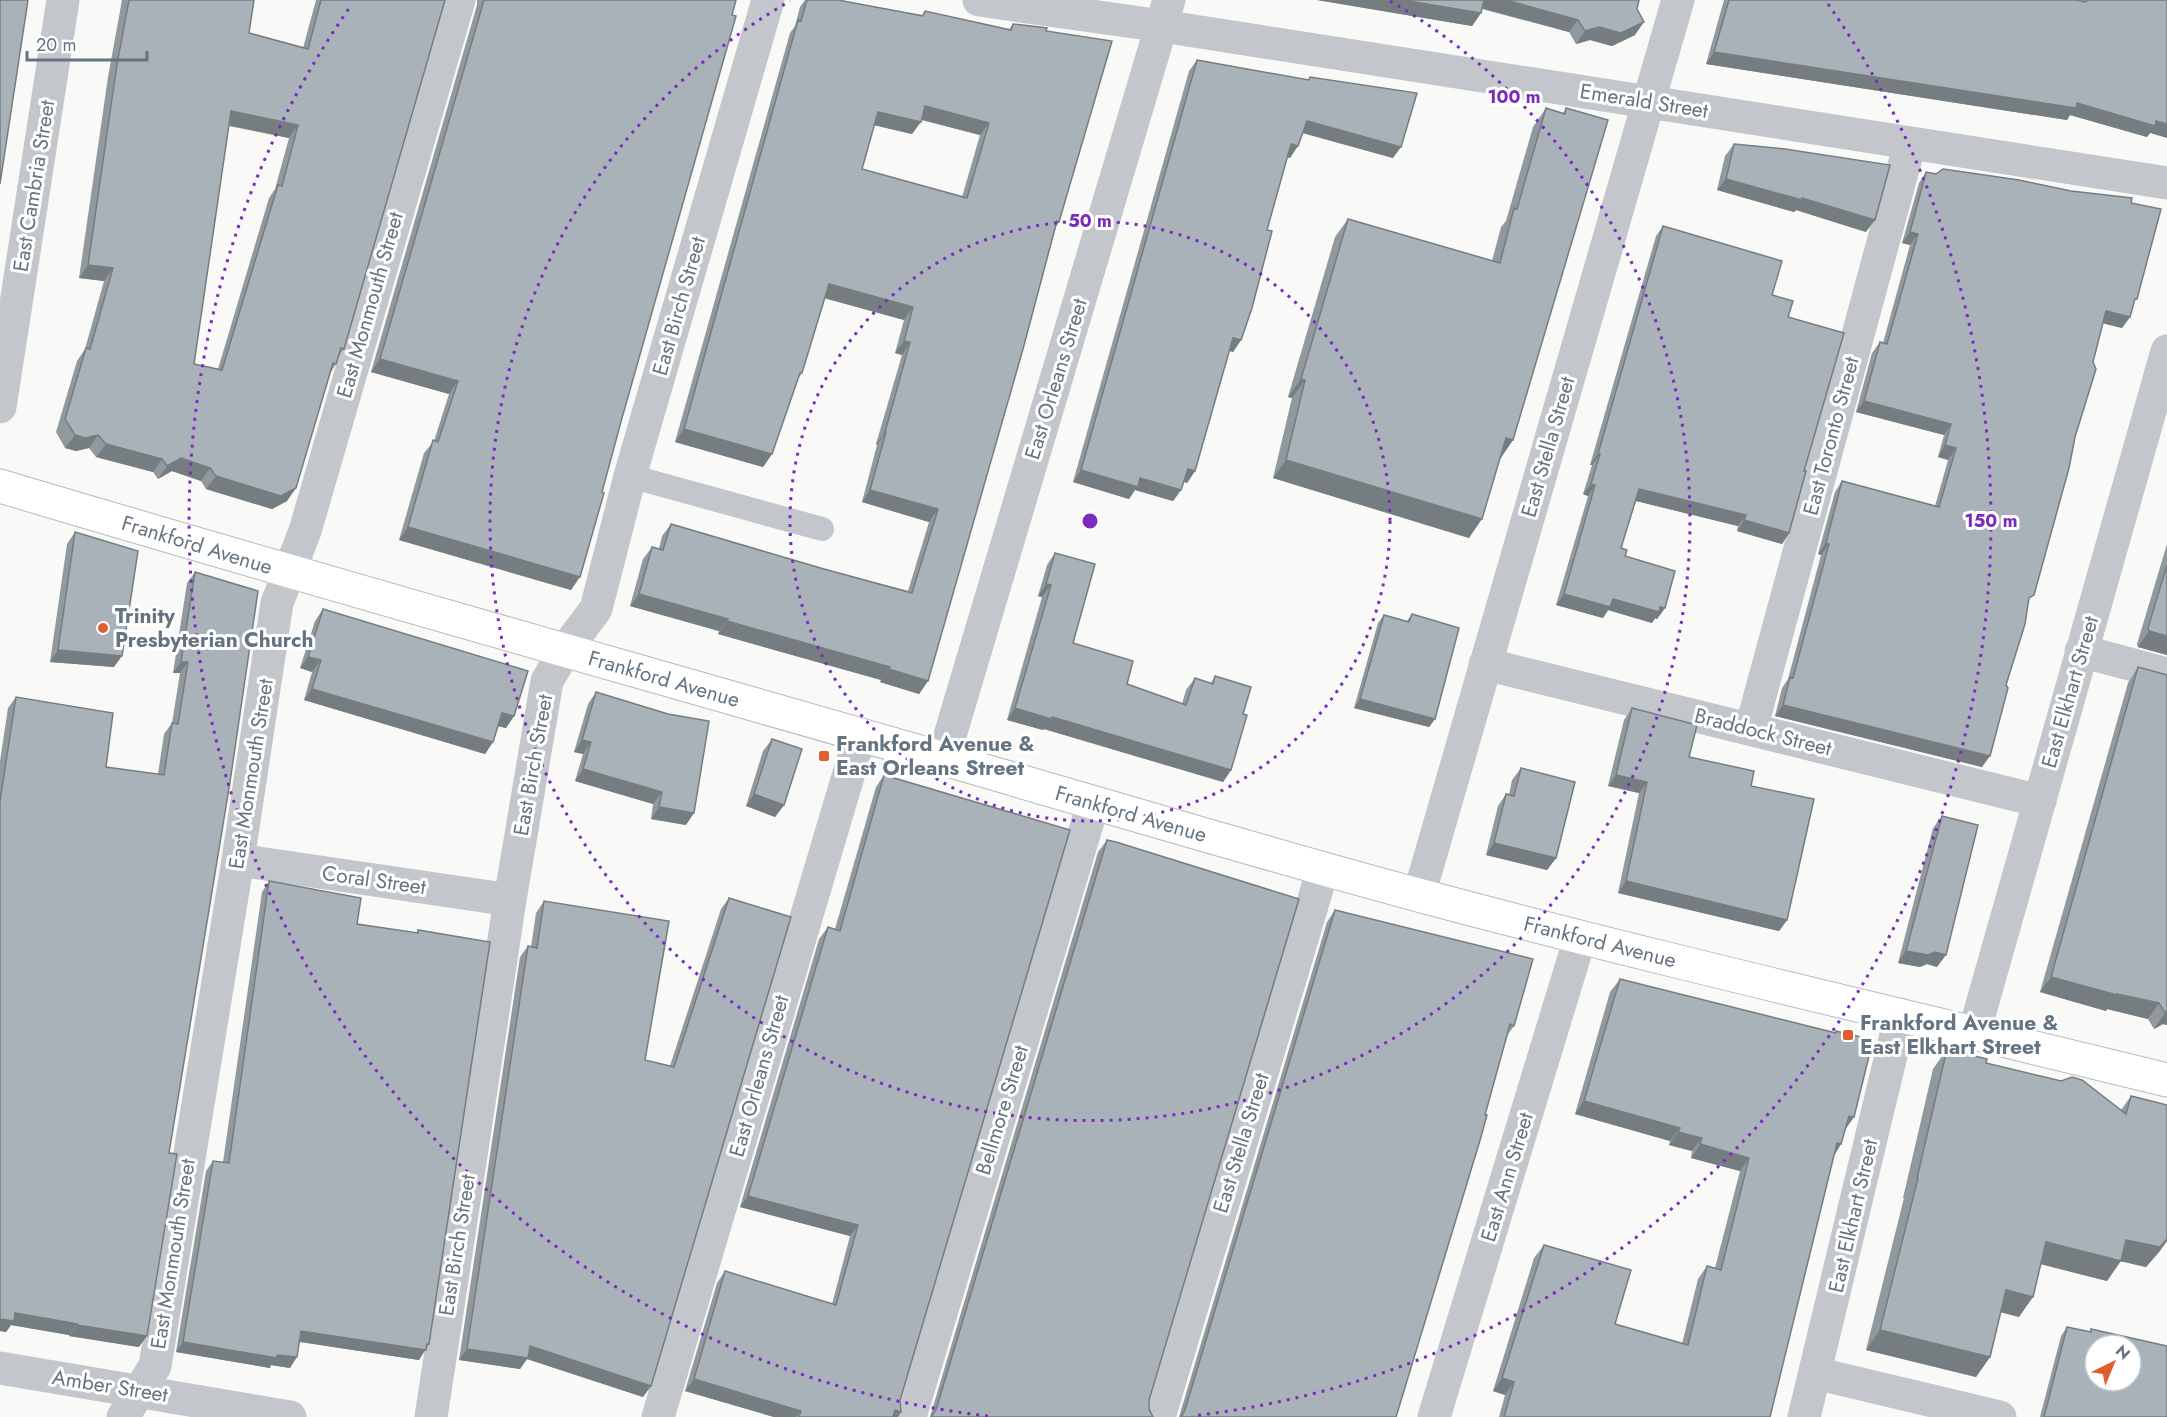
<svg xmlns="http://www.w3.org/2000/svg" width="2167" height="1417" viewBox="0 0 2167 1417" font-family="Jost,sans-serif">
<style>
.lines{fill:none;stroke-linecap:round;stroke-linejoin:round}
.secondary-casing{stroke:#b5babf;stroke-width:35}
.service{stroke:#c3c7cb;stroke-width:24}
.minor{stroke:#c3c7cb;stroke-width:33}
.secondary{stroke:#fff;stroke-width:33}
.wall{fill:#91999e;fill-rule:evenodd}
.shaded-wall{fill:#767d81}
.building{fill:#a9b2b8;stroke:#767d81;stroke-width:1.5;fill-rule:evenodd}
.ring{fill:none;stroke:#7b2cbf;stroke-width:3;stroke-dasharray:3 6}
.poi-dot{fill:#e25d2e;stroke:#fff;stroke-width:2}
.labels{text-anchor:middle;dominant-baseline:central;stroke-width:6;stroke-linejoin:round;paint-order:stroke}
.street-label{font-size:21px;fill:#657482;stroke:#fff}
.poi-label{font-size:21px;font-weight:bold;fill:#657482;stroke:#fff;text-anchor:start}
.centre{fill:#7b2cbf;stroke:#fff;stroke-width:3}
.ring-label{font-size:18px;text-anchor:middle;font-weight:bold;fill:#7b2cbf;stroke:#fff;stroke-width:6;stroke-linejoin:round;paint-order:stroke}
</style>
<rect width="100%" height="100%" fill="#f9f9f7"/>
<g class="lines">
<g class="secondary-casing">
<path id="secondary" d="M0 486C314 580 629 668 944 759 1103 805 1262 853 1422 896 1669 962 1919 1019 2167 1080"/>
</g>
<path class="service" d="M630 476 822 529"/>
<path class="minor" d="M979 0 1162 26 2167 183
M0 407 63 0
M2081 651 2167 674
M1485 664 2040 801
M1751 729 1910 143
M943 759 1169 0
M238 860 510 900
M1419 895 1678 0
M1974 1033 2167 351
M0 1368 290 1417
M1815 1373 2000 1417
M123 1417 155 1366 238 860 277 603 305 531 459 0
M431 1417 510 900 547 681 565 650 596 609 630 476 768 0
M658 1417 860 736
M910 1417 1093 804
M1159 1417 1323 869
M1434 1417 1580 938
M1804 1417 1901 1014"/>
<use href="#secondary" class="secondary"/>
</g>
<path class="wall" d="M122 0H254L249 33 303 48 316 0H445L344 349 338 357 336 364 331 372 287 501 272 509 206 489 201 481 172 471 158 479 153 472 96 457 89 448 76 451 65 448 56 432 77 361 85 349 104 281 79 278 108 77ZM229 126 289 138 275 189 269 198 218 369 194 364Z
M477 0H736L571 590 399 540 424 453 434 441 449 394 371 372 477 5Z
M805 0H838L922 15 925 11 1009 30 1013 24 1046 31 1059 222 1055 228 928 681 919 694 880 682 881 680 718 634 719 631 630 606 643 559 652 547 659 549 662 536 671 524 824 569 908 591 929 522 862 502 877 445 876 444 902 355 895 353 904 320 825 298 802 373 797 380 772 454 763 467 675 442 790 33 795 26 800 7ZM921 120 980 135 962 197 862 169 874 125 912 134Z
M1317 0H1639L1637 9 1635 35 1612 46 1590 40 1576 44 1569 32 1482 9 1481 13 1472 26Z
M1724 0H2076L2081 1 2082 0H2167L2150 133 2147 137 2070 115 2067 120 1706 64Z
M1197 60 1308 80 1310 77 1393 158 1303 133 1290 158 1287 157 1267 230 1241 340 1233 352 1229 351 1195 471 1187 483 1184 482 1181 490 1173 501 1135 490 1129 499 1073 482 1189 71Z
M1546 108 1563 113 1566 108 1513 440 1500 459 1469 538 1273 478 1292 398 1288 397 1335 237 1348 219 1492 261 1501 227 1506 221 1533 127Z
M1734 144 1866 232 1796 210 1794 212 1717 190 1725 156Z
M1926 172 2131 203 2133 305 2130 317 2122 328 2102 323 2075 437 1982 767 1775 716 1782 688 1788 679 1821 555 1818 554 1835 492 1842 481 1935 506 1948 460 1938 457 1944 435 1856 412 1872 353 1880 342 1883 343 1910 245 1902 243 1919 183Z
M1663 226 1772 295 1788 317 1804 471 1789 533 1782 544 1737 531 1738 526 1636 501 1621 548 1625 556 1665 608 1657 619 1655 618 1652 623 1608 610 1603 618 1556 605 1588 496 1583 494 1592 465H1590L1656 236Z
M75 532 114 667 50 662 67 544Z
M2167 544V655L2138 647 2137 644Z
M1055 553 1073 643 1127 684 1182 704 1186 690 1195 678 1211 683 1215 676 1243 714 1231 770 1223 782 1044 729 1043 730 1007 720 1042 597 1038 596 1047 565Z
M195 572 169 1153 139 1347 69 1336V1335L11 1325 6 1332 0 1331V761L8 708 16 697 106 767 158 774 164 734 172 723 180 673H173L187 583Z
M323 609 514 716 506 728 498 726 493 742 485 754 304 700 312 672 300 668 315 621Z
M1412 614 1435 719 1429 727 1354 708 1378 623 1384 615 1407 621Z
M2138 667 2167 675V1025L2163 1024 2154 1029 2148 1019 2107 1009 2106 1011 2040 992 2128 683Z
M596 692 686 825 651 819 653 804 575 781 583 754 574 752 588 704Z
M1632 708 1689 757 1751 786 1787 920 1779 931 1618 893 1639 793 1608 786 1624 720Z
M772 739 784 805 775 817 746 806 763 751Z
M1521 768 1556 858 1547 870 1486 855 1498 806 1506 794 1509 795 1512 780Z
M884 775 900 1400 898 1417H774L685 1391 717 1283 725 1271 832 1304 850 1236 740 1207 819 939 828 927 835 929 876 787Z
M1942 816 1937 967 1927 964 1920 967 1898 963 1933 828Z
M1107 840 1149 1400V1409L1153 1417H930L1098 852Z
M269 881 357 924 416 933 418 930 429 1344 419 1360 300 1342 290 1368 271 1365 270 1368 176 1352 206 1171 213 1161 223 1162 262 892Z
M729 898 651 1386 643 1397 527 1359 520 1369 459 1360 520 957 528 946 531 947 536 913 544 901 645 1060 670 1066 721 909Z
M1335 910 1514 1026 1508 1034 1396 1417H1179L1327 922Z
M1620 979 1835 1033 1836 1031 1845 1130 1841 1144 1834 1156 1770 1417H1499L1505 1395 1493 1391 1534 1258 1544 1245 1615 1324 1682 1344 1698 1279 1707 1266 1715 1268 1740 1171 1691 1158 1692 1151 1669 1145 1670 1141 1575 1114 1610 992Z
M1947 1049 2121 1110 2131 1096 2167 1105V1241L2159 1252 2146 1267 2120 1261 2107 1281 2041 1264 2019 1317 2001 1312 1990 1357 1976 1377 1866 1350 1904 1198H1903L1933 1069Z
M2067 1327 2089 1332 2091 1329 2167 1417H2040L2061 1336Z"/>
<path class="shaded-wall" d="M1317 0H1403L1481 13 1472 26Z
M1482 0H1506L1578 20 1569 32 1477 7Z
M1644 22 1635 35 1612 46 1590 40 1576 44 1585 31 1599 27Z
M1714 52 2077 103 2167 124V138L2150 133 2147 137 2070 115 2067 120 1706 64Z
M925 106 989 123 980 135 916 118Z
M231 111 298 125 289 138 222 124Z
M878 112 921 122 912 134 869 124Z
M1307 121 1401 147 1393 158 1299 132Z
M1291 144 1298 146 1290 158 1283 156Z
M1726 179 1802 198 1875 220 1866 232 1796 210 1794 212 1717 190Z
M1910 232 1918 234 1910 245 1902 243Z
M88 265 113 268 104 281 79 278Z
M829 284 913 307 904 320 820 297Z
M2106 311 2130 317 2122 328 2098 322Z
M1233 338 1241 340 1233 352 1224 349Z
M904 341 910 342 902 355 895 353Z
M380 359 458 381 449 394 371 372Z
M1301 379 1305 380 1292 398 1288 397Z
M1864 401 1951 424 1944 435 1856 412Z
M684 429 772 454 763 467 675 442Z
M885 432H886L877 445 876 444Z
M75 435H98L89 448 76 451 65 448Z
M1506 438 1513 440 1500 459Z
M106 444 162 459 153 472 96 457Z
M1945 445 1956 448 1948 460 1938 457Z
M1598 454H1600L1592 465H1590Z
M181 458 210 468 201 481 172 471 158 479 167 466Z
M1286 460 1482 519 1469 538 1273 478Z
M1188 469 1195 471 1187 483 1180 480Z
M1081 470 1140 478 1181 490 1173 501 1135 490 1129 499 1073 482Z
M216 476 296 488 287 501 272 509 206 489Z
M1591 484 1595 485 1588 496 1583 494Z
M1639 489 1746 515 1738 526 1632 500Z
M870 490 938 509 929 522 862 502Z
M1744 520 1789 533 1782 544 1737 531Z
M408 527 580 577 571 590 399 540Z
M1826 543 1829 544 1821 555 1818 554Z
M1046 584 1051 585 1042 597 1038 596Z
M639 594 728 619 719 631 630 606Z
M1564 594 1613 599 1665 608 1657 619 1655 618 1652 623 1608 610 1603 618 1556 605Z
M727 621 890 667 881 680 718 634Z
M2149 631 2167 636V655L2138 647Z
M58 650 122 656 114 667 50 662Z
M308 657 321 660 312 672 300 668Z
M181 662H188L180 673H173Z
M889 669 928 681 919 694 880 682Z
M312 689 493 742 485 754 304 700Z
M1360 699 1435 719 1429 727 1354 708Z
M1783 705 1990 756 1982 767 1775 716Z
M1015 708 1052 717 1231 770 1223 782 1044 729 1043 730 1007 720Z
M502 713 514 716 506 728 493 725Z
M582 740 591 742 583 754 574 752Z
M583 769 662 792 653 804 575 781Z
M1616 775 1647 782 1639 793 1608 786Z
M754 794 784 805 775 817 746 806Z
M659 807 694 813 686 825 651 819Z
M1494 843 1556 858 1547 870 1486 855Z
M1626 881 1787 920 1779 931 1618 893Z
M1906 951 1935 952 1946 955 1937 967 1927 964 1920 967 1898 963Z
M2051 977 2117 994 2159 1003 2148 1019 2107 1009 2106 1011 2040 992Z
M2167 1012V1025L2163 1024 2154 1029 2165 1013Z
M1584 1101 1680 1128 1670 1141 1575 1114Z
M1849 1116 1854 1117 1845 1130Z
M1678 1132 1702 1138 1692 1151 1669 1145Z
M1837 1143 1841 1144 1832 1158Z
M1700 1144 1749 1158 1740 1171 1691 1158Z
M748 1196 858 1225 850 1236 740 1207Z
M2167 1239V1241L2159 1252 2146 1267 2120 1261H2121L2107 1281 2032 1262 2046 1242 2126 1240Z
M2006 1290 2033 1297 2019 1317 1992 1310Z
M15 1313 77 1324 69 1335 11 1325 6 1332 0 1331V1319Z
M77 1325 147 1336 139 1347 69 1336Z
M1880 1330 1990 1357 1976 1377 1866 1350Z
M301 1331 427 1344H429L419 1360 294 1341Z
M183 1342 277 1355 297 1357 290 1368 271 1365 270 1368 176 1352Z
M530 1346 651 1386 643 1397 527 1359 520 1369 459 1360 467 1349Z
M1502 1378 1514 1382 1505 1395 1493 1391Z
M694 1379 801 1411 796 1417H774L685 1391Z
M895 1410 901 1412 898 1417H890Z"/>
<path class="building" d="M0 0H28L0 184Z
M129 0H254L249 33 308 49 321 0H445L344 349 341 348 336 364 333 363 296 488 281 496 216 476 210 468 181 458 167 466 162 459 106 444 98 435 85 438 75 435 65 419 86 348 90 349 113 268 88 265 117 64ZM231 111 298 125 282 186 278 185 222 370 194 364Z
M484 0H736L732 15 736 16 622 418 602 492 604 493 580 577 408 527 433 440 438 442 458 381 380 359Z
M807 0H838L923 16 925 11 1011 30 1013 24 1047 28 1046 31 1112 41 1059 222 1057 221 1023 349 928 681 889 669 890 667 727 621 728 619 639 594 652 547 663 550 671 524 824 569 912 593 938 509 870 490 886 432H885L910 342 904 341 913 307 829 284 802 373H800L772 454 684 429 798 20 801 21ZM925 106 989 123 967 198 862 169 878 112 921 122Z
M1403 0H1484L1481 13Z
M1506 0H1639L1637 9 1644 22 1621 33 1599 27 1585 31 1578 20Z
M1729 0H2076L2086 2 2087 0H2167V124L2156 121 2155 126 2077 103 2076 108 1714 52Z
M1197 60 1309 80 1310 77 1417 93 1401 147 1307 121 1298 146 1291 144 1267 230 1272 231 1252 308 1241 340 1233 338 1195 471 1188 469 1181 490 1140 478 1138 487 1081 470Z
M1546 108 1565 114 1566 108 1608 120 1513 440 1506 438 1482 519 1286 460 1305 380 1301 379 1348 219 1500 263 1514 208 1517 209Z
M1734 144 1785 149 1890 165 1875 220 1802 198V200L1726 179Z
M1943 169 2019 180 2071 191 2132 198 2131 203 2161 209 2137 299H2135L2130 317 2106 311 2093 362 2096 369 2075 437 2069 468 2034 595 2029 598 2025 624 2006 685 2008 688 1990 756 1783 705 1790 677 1793 678 1829 544 1826 543 1842 481 1939 507 1956 448 1945 445 1951 424 1864 401 1880 342 1887 344 1918 234 1910 232 1926 172 1936 174Z
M1663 226 1782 261 1772 295 1793 301 1788 317 1844 333 1804 471H1806L1789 533 1744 520 1746 515 1639 489 1621 548 1627 550 1625 556 1675 571 1665 608 1660 607 1659 612 1613 599 1610 607 1564 594 1595 485 1591 484 1600 454H1598Z
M75 532 138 551 122 656 58 650Z
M1055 553 1095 564 1073 643 1133 661 1127 684 1186 705 1195 678 1213 684 1215 676 1251 687 1243 714 1247 715 1231 770 1052 717 1051 719 1015 708 1051 585 1046 584Z
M2167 565V636L2149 631 2148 628Z
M195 572 258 591 230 782 169 1153 177 1154 147 1336 77 1325V1324L15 1313 14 1321 0 1319V801L16 697 113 713 106 767 164 775 172 723 178 724 188 662H181Z
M323 609 528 671 514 716 502 713 493 742 312 689 321 660 308 657Z
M1412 614 1459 628 1435 719 1360 699 1384 615 1409 622Z
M2138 667 2167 675V1012L2165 1013 2159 1003 2117 994V995L2051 977Z
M596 692 668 714 709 721 694 813 659 807 662 792 583 769 591 742 582 740Z
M1632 708 1697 725 1689 757 1754 771 1751 786 1814 799 1787 920 1626 881 1647 782 1616 775Z
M772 739 802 749 784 805 754 794Z
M1521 768 1575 782 1556 858 1494 843 1506 794 1514 796Z
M884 775 1070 830 900 1400 901 1412 895 1410 893 1417H799L801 1411 694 1379 725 1271 836 1305 858 1225 748 1196 828 927 840 931Z
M1942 816 1978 825 1946 955 1935 952 1928 955 1906 951Z
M1107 840 1116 842 1299 899 1149 1400V1409L1153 1417H931L936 1410Z
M269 881 361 898 357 924 418 933V930L490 942 429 1344H427L426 1350 301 1331 297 1357 277 1355V1358L183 1342 213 1161 229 1163Z
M729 898 791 917 651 1386 530 1346 528 1358 467 1349 528 946 537 948 544 901 669 921 645 1060 674 1067Z
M1335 910 1533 959 1514 1026 1510 1024 1485 1115H1487L1481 1137 1396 1417H1181L1185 1410Z
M1620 979 1836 1033V1031L1873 1040 1854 1117 1849 1116 1841 1144 1837 1143 1770 1417H1504L1514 1382 1502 1378 1544 1245 1631 1270 1615 1324 1688 1345 1707 1266 1721 1270 1749 1158 1700 1144 1702 1138 1678 1132 1680 1128 1584 1101Z
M1947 1049 1987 1059 1986 1063 2061 1081 2072 1077 2082 1080 2126 1114 2131 1096 2167 1105V1239L2160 1247 2126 1240 2121 1261 2046 1242 2033 1297 2006 1290 1990 1357 1880 1330 1918 1178H1917Z
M2067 1327 2091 1332V1329L2167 1346V1417H2044ZM2095 1345H2131V1381H2095Z"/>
<g class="ring">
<circle cx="1090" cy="521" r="300"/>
<path d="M1390 1A600 600 0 1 1 790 1"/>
<path d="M988 1416A901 901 0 0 1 352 4M1828 4A901 901 0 0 1 1192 1416"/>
</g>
<g class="poi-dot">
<circle cx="103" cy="628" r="6"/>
<rect x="818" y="750" width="12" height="12" rx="3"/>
<rect x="1842" y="1029" width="12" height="12" rx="3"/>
</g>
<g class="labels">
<g class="street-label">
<text transform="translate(1644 101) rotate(9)">Emerald Street</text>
<text transform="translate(34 186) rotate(-81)">East Cambria Street</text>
<text transform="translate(370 305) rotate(-74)">East Monmouth Street</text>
<text transform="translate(679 306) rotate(-74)">East Birch Street</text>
<text transform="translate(1056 379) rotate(-73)">East Orleans Street</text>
<text transform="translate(1831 436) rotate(-75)">East Toronto Street</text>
<text transform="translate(1548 447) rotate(-74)">East Stella Street</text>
<text transform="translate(197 545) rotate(17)">Frankford Avenue</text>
<text transform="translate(664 679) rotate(16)">Frankford Avenue</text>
<text transform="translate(2070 692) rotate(-74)">East Elkhart Street</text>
<text transform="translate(1763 732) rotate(14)">Braddock Street</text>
<text transform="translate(533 765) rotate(-80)">East Birch Street</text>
<text transform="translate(251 774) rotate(-81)">East Monmouth Street</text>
<text transform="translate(1131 814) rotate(16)">Frankford Avenue</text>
<text transform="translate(374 880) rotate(8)">Coral Street</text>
<text transform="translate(1600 942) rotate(14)">Frankford Avenue</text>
<text transform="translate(759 1076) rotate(-74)">East Orleans Street</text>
<text transform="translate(1002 1110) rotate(-73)">Bellmore Street</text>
<text transform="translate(1241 1143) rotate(-73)">East Stella Street</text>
<text transform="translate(1507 1177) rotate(-73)">East Ann Street</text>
<text transform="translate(1853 1216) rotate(-77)">East Elkhart Street</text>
<text transform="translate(457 1245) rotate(-81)">East Birch Street</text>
<text transform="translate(173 1254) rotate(-81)">East Monmouth Street</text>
<text transform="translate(110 1386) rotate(9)">Amber Street</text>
</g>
<g class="poi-label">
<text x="115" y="616">Trinity<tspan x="115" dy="24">Presbyterian Church</tspan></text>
<text x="836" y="744">Frankford Avenue &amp;<tspan x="836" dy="24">East Orleans Street</tspan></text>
<text x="1860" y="1023">Frankford Avenue &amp;<tspan x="1860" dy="24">East Elkhart Street</tspan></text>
</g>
</g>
<circle cx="1090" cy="521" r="9" class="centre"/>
<g class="ring-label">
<text x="1514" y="103">100 m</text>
<text x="1090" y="227">50 m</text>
<text x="1991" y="527">150 m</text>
</g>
<g transform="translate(2113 1363) rotate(43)"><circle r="28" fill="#ffffff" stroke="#c1c7cd" stroke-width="1.5"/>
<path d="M0-4.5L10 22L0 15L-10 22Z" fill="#e25d2e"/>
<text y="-9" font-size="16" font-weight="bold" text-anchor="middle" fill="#657482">N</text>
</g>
<path d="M27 51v9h120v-9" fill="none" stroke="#657482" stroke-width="3"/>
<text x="36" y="51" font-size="18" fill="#657482" stroke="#ffffff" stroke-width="4.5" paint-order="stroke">20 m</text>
</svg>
